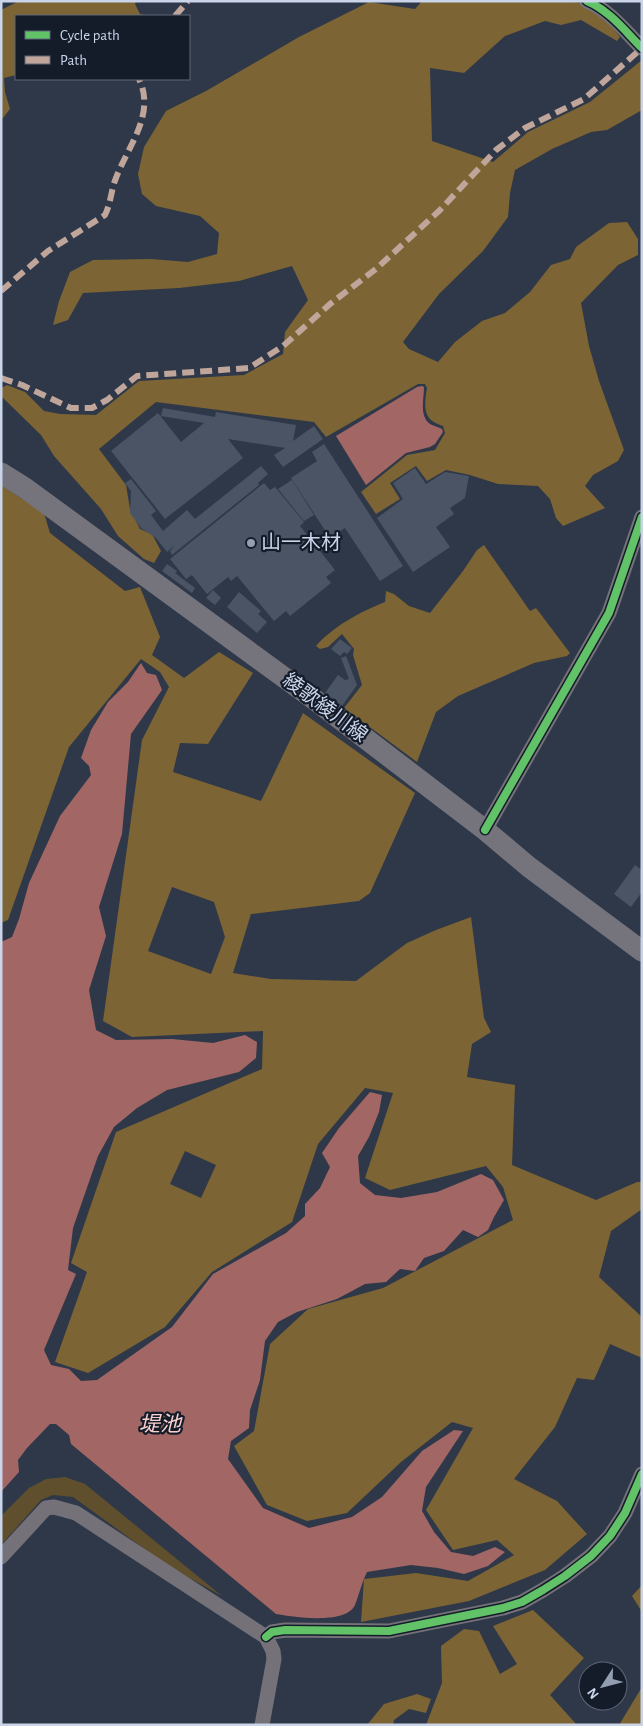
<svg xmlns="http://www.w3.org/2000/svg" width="643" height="1726" viewBox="0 0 643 1726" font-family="'Alegreya Sans','Noto Sans JP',sans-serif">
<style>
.green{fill:#604f2d}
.forest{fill:#7c6434;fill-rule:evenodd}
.water{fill:#a26665}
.building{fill:#4a5464}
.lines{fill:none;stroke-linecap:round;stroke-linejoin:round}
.street{stroke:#747278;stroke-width:15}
.secondary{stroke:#75747d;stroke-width:21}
.quiet{stroke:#c0a59a;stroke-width:6;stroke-dasharray:12 6;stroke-linecap:butt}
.cycleway-casing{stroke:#141c2a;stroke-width:11}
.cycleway{stroke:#61c268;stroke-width:8}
.poi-dot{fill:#939eb2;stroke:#141c2a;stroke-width:2}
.labels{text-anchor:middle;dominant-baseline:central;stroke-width:4.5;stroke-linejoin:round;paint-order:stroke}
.poi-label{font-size:20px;fill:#cad5ea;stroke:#141c2a;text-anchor:start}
.street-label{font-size:20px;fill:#cad5ea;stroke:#141c2a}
.water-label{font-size:21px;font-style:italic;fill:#f9d0cd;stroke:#141c2a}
</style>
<rect width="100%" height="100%" fill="#2e3849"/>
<path class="green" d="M65 1477 85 1484 222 1596 168 1566 73 1497 53 1495 41 1500 1 1545V1516L29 1488 46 1479Z"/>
<path class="forest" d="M19 1H136L135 4 140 14 151 16H16V75L4 78 5 92 10 109 3 118H1V10Z
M422 1H566L582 3 607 20 620 37 617 41 581 20 561 25 545 21 505 36 464 73 430 68 432 141 493 162 528 132 590 102 642 60V110L607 130 591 132 552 149 515 170 510 193 508 217 483 251 439 294 403 342 409 349 438 362 455 342 482 321 505 313 530 292 551 265 570 259 576 247 609 223 627 222 638 239V255L618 265 581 303 589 346 599 381 624 450 618 461 593 475 585 486 605 508 563 526 556 518 550 499 538 486 498 484 470 475 446 470 427 481 416 466 390 483 400 499 376 514 361 492 407 455 435 450 445 433 443 426C422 420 424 406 427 388L425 384H418L326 437 314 422 156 402 99 449 126 485 130 509 140 529 152 534 161 551 154 563 144 559 118 536 101 509 54 456 41 435 1 396V388L7 385 25 392 44 411 60 414 96 415 139 381 244 375 283 354 285 332 308 300 292 266 239 281 179 288 83 293 68 320 53 325 59 301 70 272 93 260 151 259 188 262 217 254 219 233 200 216 156 206 142 194 138 174 144 147 166 111 206 91 299 37 369 2 415 9Z
M1 485 44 513 50 533 125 591 140 587 160 637 152 655 184 678 219 652 253 673 208 744 180 743 173 772 261 801 303 713 415 793 370 893 359 901 251 914 233 973 271 979 356 981 407 943 436 930 471 917 484 1018 491 1032 472 1044 467 1077 515 1085 512 1165 596 1200 637 1182H642V1209L611 1231 599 1277 642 1317V1358L610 1344 594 1380 577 1378 555 1427 514 1479 557 1501 587 1534 545 1570 469 1601 361 1622 364 1579 416 1573 468 1581 514 1555 497 1540 453 1550 426 1510 473 1428 452 1422 401 1462 347 1513 307 1521 267 1505 234 1446 254 1431 270 1344 308 1309 383 1288 513 1220 503 1187 486 1166 390 1190 365 1178 393 1093 365 1088 318 1144 292 1222 212 1272 165 1327 88 1373 55 1362 87 1272 71 1263 116 1132 262 1069 263 1031 132 1037 103 1021 142 740 169 687 160 672 141 659 69 747 8 920 1 923ZM172 887 214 902 225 937 211 974 148 951ZM185 1151 216 1165 201 1198 170 1184Z
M484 545 530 611 536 608 570 653 567 656 534 663 458 696 436 712 417 762 344 708 362 685 353 655 354 649 342 634 328 647 320 649 316 646C332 627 362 611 385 602L386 591 394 594 409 606 430 613 463 571 477 550Z
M642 1585V1612L632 1596Z
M533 1610 584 1658 550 1695 577 1725H426L442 1683 441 1646 464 1629 479 1631 500 1674 517 1664 493 1626Z
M642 1687V1725H619Z
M417 1694 431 1699 426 1713 409 1709 394 1720 393 1725H367L384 1704Z"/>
<path class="water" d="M422 386 424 387C424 399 419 416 430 424 433 426 439 427 442 429L443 432 435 444 430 447 406 453 366 485 336 436 417 387Z
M141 663 147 673 156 675 162 690 131 734 122 834 99 907 106 936 89 990 96 1030 116 1040 172 1039 213 1043 245 1035 257 1042 256 1058 239 1072 167 1090 137 1108 114 1127 98 1156 73 1228 68 1270 76 1274 44 1350 51 1365 69 1369 81 1381 97 1380 172 1327 213 1274 286 1233 305 1216V1204L320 1188 330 1167 322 1153 339 1128 370 1092 382 1095 379 1112 369 1137 358 1156 360 1183 375 1195 401 1198 437 1192 481 1174 493 1180 504 1200 494 1217 488 1230 478 1237 463 1230 444 1251 424 1258 415 1271 400 1269 386 1282 365 1284 337 1299 297 1312 278 1322 265 1341 260 1380 250 1410 249 1428 231 1441 228 1459 263 1508 309 1528 352 1517 382 1497 422 1451 454 1430 463 1431 426 1487 422 1511 434 1532 451 1552 473 1556 495 1547 505 1552 488 1566 464 1574 438 1568 411 1565 367 1572C362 1582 359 1595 355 1605 346 1625 293 1617 276 1614L71 1444 69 1435 56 1424H50L27 1448 18 1460 19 1472 1 1492V942L12 937 19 919 29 883 60 816 91 775 89 766 81 758 91 730 108 702 128 682Z"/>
<path class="building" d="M163 408 215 417 216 412 296 425 293 441 314 426 323 439 283 467 274 455 285 448 228 439 243 458 165 519 111 451 158 413 181 442 204 423 161 416Z
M324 444 403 566 380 581 345 528 330 538 291 478 317 461 312 452Z
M261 466 268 474 258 483 259 485 172 555 170 551 175 545 167 552 156 538 141 528 130 513 131 491 125 483 131 479 156 511 151 515 163 531 187 510 195 519Z
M415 468 426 484 445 472 469 476 465 498 450 508 454 514 436 527 450 547 413 572 377 518 403 499 393 483Z
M292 480 314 515 304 521 278 489Z
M264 483 270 490 275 487 304 522 300 526 335 570 326 577 331 583 290 616 286 611 274 621 237 576 231 581 228 577 207 594 192 575 186 579 170 559Z
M167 564 177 571 175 573 195 588 192 593 162 571Z
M213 590 221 598 215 605 206 598Z
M239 592 261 611 258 614 267 622 257 633 227 607Z
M340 639 352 648 347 654 344 652 340 656 331 649Z
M346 656 357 685 342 706 325 693 338 675 345 680 349 679 341 658Z
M635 865 642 870V892L631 907 614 894Z"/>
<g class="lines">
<path class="street" d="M587 1C610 11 625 31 642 48
M485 830 609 613 642 517
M1 1557 46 1508 54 1507 76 1513 266 1637 273 1651 274 1659 262 1725
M266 1637 272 1632 285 1630 389 1631 503 1608 522 1602 543 1590 565 1576 591 1556 610 1536 625 1513 642 1474"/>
<path class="secondary" d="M1 473 25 488 315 700 485 830 529 867 642 951"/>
<path class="quiet" d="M175 16 188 1
M1 291 48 251 105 215C111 203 111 190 116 178 128 146 156 114 139 79
M1 378 22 385 71 408H92L107 400 137 376 249 368 283 346 330 304 376 269 440 210 496 150 525 128 584 99 642 48"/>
<g class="cycleway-casing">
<path id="cycleway" d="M587 1C610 11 625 31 642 48
M485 830 609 613 642 517
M266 1637 272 1632 285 1630 389 1631 503 1608 522 1602 543 1590 565 1576 591 1556 610 1536 625 1513 642 1474"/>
</g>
<use href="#cycleway" class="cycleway"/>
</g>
<circle class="poi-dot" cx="251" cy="543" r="5"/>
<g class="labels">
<g class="poi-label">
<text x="261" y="543">山一木材</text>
</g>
<g class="street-label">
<text transform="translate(325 708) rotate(37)">綾歌綾川線</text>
</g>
<g class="water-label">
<text x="160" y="1424">堤池</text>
</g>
</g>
<rect width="643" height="1726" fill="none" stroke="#cad5ea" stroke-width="5"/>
<rect x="15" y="15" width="175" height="65" fill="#141c2a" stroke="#5d6677"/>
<rect x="25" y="31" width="25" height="8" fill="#61c268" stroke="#5d6677"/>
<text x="60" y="40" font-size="15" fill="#cad5ea">Cycle path</text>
<rect x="25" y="56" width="25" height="8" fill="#c0a59a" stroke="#5d6677"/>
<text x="60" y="65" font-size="15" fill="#cad5ea">Path</text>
<g transform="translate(603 1686) rotate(234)"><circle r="24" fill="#141c2a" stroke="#5d6677"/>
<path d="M0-4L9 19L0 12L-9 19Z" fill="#939eb2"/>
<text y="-8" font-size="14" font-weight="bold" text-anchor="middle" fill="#cad5ea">N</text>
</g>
</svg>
